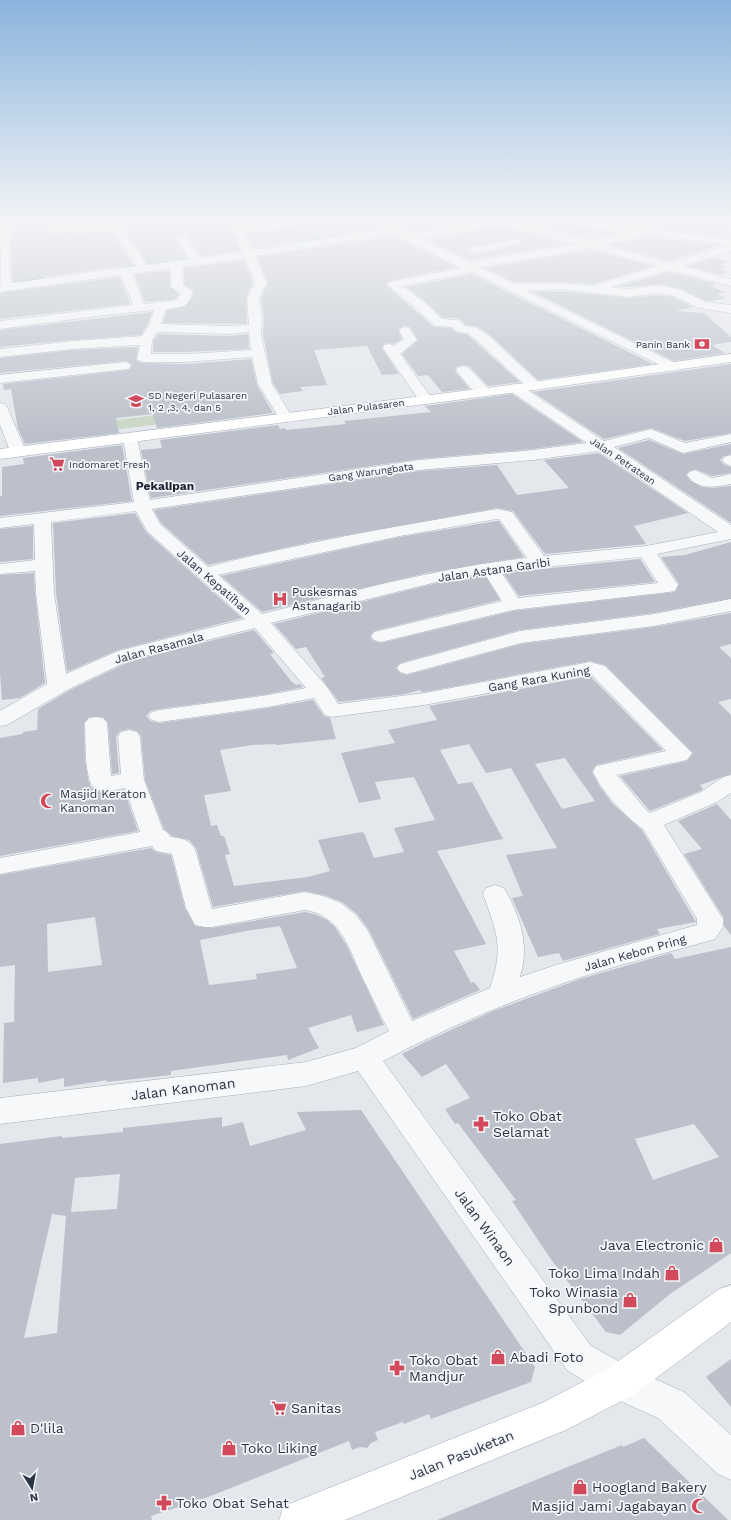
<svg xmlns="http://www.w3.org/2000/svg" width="731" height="1520" viewBox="0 0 731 1520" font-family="'Work Sans',sans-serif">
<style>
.green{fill:#c9d6c5}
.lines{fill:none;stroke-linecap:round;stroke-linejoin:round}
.stream{stroke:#9fb4cc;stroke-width:3}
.building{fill:#bbc0ca;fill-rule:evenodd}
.minor-casing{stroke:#a9aeb7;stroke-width:1}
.major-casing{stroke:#a3abb8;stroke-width:1}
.minor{fill:#f7f8fa;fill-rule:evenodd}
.major{fill:#fff;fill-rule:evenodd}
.labels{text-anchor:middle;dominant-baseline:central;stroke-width:3.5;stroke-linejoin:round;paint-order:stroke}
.far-poi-label{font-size:10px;fill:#2b3445;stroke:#f4f6f9;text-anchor:start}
.far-street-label{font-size:10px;fill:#2b3445;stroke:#f4f6f9}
.far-quarter-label{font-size:12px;font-weight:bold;fill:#1d2536;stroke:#f4f6f9}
.street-label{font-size:12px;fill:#2b3445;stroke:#f4f6f9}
.poi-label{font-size:12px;fill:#2b3445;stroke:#f4f6f9;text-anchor:start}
.near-street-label{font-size:14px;fill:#2b3445;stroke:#f4f6f9}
.near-poi-label{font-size:14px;fill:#2b3445;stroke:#f4f6f9;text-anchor:start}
</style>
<rect width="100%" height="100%" fill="#e4e7ec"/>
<path class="green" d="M164 414 168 423 112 430 109 421Z"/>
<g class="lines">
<path class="stream" d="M679 233 731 239
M292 244 333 235
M125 266 192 259
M0 285 43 277"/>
</g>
<path class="building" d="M12 222H43L45 230 53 234 112 232 133 265 13 281 11 268Z
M56 222H110L56 225Z
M123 222H225L235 237 240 251 200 256 187 235 182 234 176 237V239L187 258 147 263 123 227Z
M301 222H377V224L382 228 253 248 246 234 295 226Z
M390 222H466L413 233Z
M524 222H566L572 226 622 232 590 239Z
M607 222H731V224L720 229 731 231 722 236Z
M503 226 570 244 469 260 427 240 483 228H492ZM516 238 521 239 522 243 520 245 474 254 468 251 474 246Z
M395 236 456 267 389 281 386 285 434 327 451 328 457 333 467 334 520 382 488 386 469 366 463 365 457 366 455 371 470 389 442 392 428 375 418 376 402 354 418 340 410 327 405 326 401 327 398 330 402 339 394 344 389 343 384 344 382 348 399 374 382 375 367 346 314 350 327 385 300 387 303 391 280 394 273 383 263 335 264 318 261 298 268 282 257 257Z
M649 237 721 245 669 261 609 245Z
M590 250 652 266 595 284 563 282H514L484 268 557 256Z
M714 258 728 262 719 265 727 268 722 269 728 272 720 275 687 266Z
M244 260 253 283 246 298 247 324 163 323 167 310 184 307 192 298 194 292 184 284V268Z
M170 270V287L179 294 176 299 145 302 134 274Z
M669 272 717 284 710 286 726 292 717 294 726 298 713 301H706L682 289 659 284 629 287 618 286Z
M472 274 653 364 538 380 490 335 476 326 466 325 459 318H443L425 301 406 287Z
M120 277 130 304 0 319V293Z
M563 291 629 298 659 295 673 297 693 307 675 311 704 313 731 337V342L712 345 725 353 674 361 533 292Z
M152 312 148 324 141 335 73 340 0 347V330Z
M158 334 229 336 248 334 249 349 187 352H153V340Z
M138 347 136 359 139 362 144 363 187 364 251 359 257 385 273 413 157 428 153 414 116 418 119 433 25 444 18 429 11 389 4 390 3 384 129 370 132 365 129 362 124 361 0 373V358L73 350Z
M731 364V433L685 441 651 428 604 439 533 392Z
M512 394 583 442 533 449 419 459 151 498 141 450 162 448 160 440 278 425 280 429 285 428 286 430 346 424 344 421 431 412 425 406Z
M649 440 683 454 731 444V454L724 456 720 460 725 465 731 467V473L712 476 695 469 689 471 686 475 691 481 702 487 713 488 731 486V523L618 448Z
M122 445 132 501 0 516V496H2V467L24 464 23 458Z
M599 453 688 513 634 526 646 544 545 554 513 511 497 508 315 541 208 565 161 523 154 510 419 471 497 465 517 495 569 488 544 460Z
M135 513 146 532 242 618 118 650 67 672 56 593 53 523Z
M497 521H499L524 557 427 573 262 612 221 576 400 537Z
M33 526V559L0 562V529Z
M731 542V598L654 613 520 630 400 663 396 668 400 673 407 675 521 644 654 627 731 613V644L719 647 731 658V699L718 702 731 715V774L700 785 703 789 700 791 650 811 620 776 687 761 693 753 605 665 590 661 424 692H421L420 690 405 694 339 702 321 678 325 677 306 647 296 649 274 624 449 580 485 575 500 600 374 631 370 637 374 641 381 643 513 611 675 592 679 584 661 557 685 555Z
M640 559 655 582 519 596 503 573Z
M34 573 35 593 45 683 20 698 2 700 0 673V575Z
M254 630 274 653 270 654 291 681 296 685 300 684 303 687 268 694 159 709 151 711 146 716 151 721 159 723 268 708 313 700 324 716 330 718 336 739 276 745V744L253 745 220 750 231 791 204 795 211 826 217 825 221 836H224L230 854 225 855 234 886 308 877 330 871 318 840 362 832 364 833 374 858 404 852 394 828 435 820 414 777 375 782 381 799 359 803 341 753 395 743 388 730 437 720 429 706 590 676 663 750 596 765 592 772 600 787 613 804 642 830 696 922 657 929 660 934 563 961 559 953 538 957 512 898 523 896 506 855 557 848 511 768 486 773 469 744 440 750 458 784 472 782 503 839 437 851 486 944 454 951 471 983 474 982 480 990 413 1019 369 930 357 914 342 902 324 895 305 891 213 907 196 848 189 840 172 836 164 829 145 780 141 736 137 731 129 729 120 731 116 737 119 773 112 774 108 723 103 717H89L84 723 85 760 88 779 91 787 97 791 107 793 124 790 138 831 0 856V738L23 734V732L37 730 38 709 70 690 133 660ZM565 758 573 770 595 801 562 809 535 764Z
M717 804 731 820V935L724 926V918L684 854 702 849 678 821Z
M151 848 156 852 171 855 185 908 195 926 212 928 305 912 317 915 327 920 335 927 347 946 384 1025 357 1032 351 1015 308 1028 319 1048 288 1060 287 1055 171 1071V1075L107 1082V1080L64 1087V1078L38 1083V1078L3 1083 4 1023 14 1022 15 965 0 967V875ZM95 917 102 965 48 972 47 924ZM280 926 297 968 256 974 257 979 209 985 200 940 246 931Z
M731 947V1253L670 1294 620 1335 606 1332 550 1258 512 1201 516 1200 470 1139 458 1123 455 1124 445 1109 470 1098 446 1064 422 1077 402 1054 427 1041 493 1011 580 979 671 953 675 959ZM694 1124 719 1157 653 1180 635 1139Z
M361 1110 535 1367 531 1382 431 1419 429 1414 404 1424 403 1422 375 1432 378 1440 371 1443 367 1448 360 1447 352 1450 349 1441 208 1497 151 1516 152 1520H0V1144L62 1136V1138L123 1132V1128L222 1117V1127L243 1122 250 1146 306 1130 297 1112ZM120 1174 117 1209 71 1212 75 1178ZM52 1214 66 1216 57 1333 24 1338Z
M731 1359V1407L706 1377Z
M644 1438 728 1520H437L622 1445 623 1447Z"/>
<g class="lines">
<g class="minor-casing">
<path id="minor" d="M0 222H10C12 242 6 263 12 283L136 266 113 230 53 233 46 230 44 222H54L55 227 111 224 112 222H122L121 227 146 265 189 259 177 238 182 235 186 236 199 258 242 252 236 236 226 222H236L240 228 276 222H300L295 225 244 233 252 250 386 229 378 224 379 222H387L413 235 473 222H518L590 241 631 232 572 225 567 222H596L731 239V251L682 266 731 279V286L669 270 610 287 629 289 659 285 681 290 706 302 731 305V313L699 308 673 296 659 293 629 297 563 289 527 291 677 364 679 367 677 370 672 371 472 272 402 286 424 302 442 319 459 320 465 326 475 327 489 336 539 383 541 386 539 389 534 390 529 389 479 342 468 333 457 332 452 327 435 326 416 308 389 286 387 284 389 282 461 268 395 234 255 256 267 283 259 298 262 318 261 335 265 353 272 384 293 418 291 421 286 422 281 421 258 384 252 357 187 362H144L139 361 137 358 140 345 73 349 0 357V349L73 341 142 336 149 325 154 310 105 315 0 329V321L132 305V302L121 275 0 292V284H1ZM503 224 577 244 469 262 422 239 483 226 492 227ZM649 235 730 245 669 263 603 245ZM590 248 657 266 598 284 596 286 563 283 514 284 479 267 557 255ZM245 258 255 283 247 298 249 325 229 326 161 324 166 309C181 307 188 308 193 292L183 285 182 267ZM171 268V287L181 293 177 300 144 304 132 273ZM157 332 229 334 249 332 251 350 187 354H151L152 340Z
M516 239 520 240 521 242 520 244 474 253 469 250 474 247Z
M405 327 409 328 417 340 400 354 433 400 431 403 426 404 421 403 383 348 384 345 389 344 394 346 404 339 399 331 401 328Z
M124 362 129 363 131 366 129 369 0 383V375Z
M463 366 468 367 489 389 491 392 489 395C476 398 466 382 458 373L456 370 458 367Z
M515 384 520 385 604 441 651 429 685 443 731 434V442L683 453 649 438 614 447 731 525V539L657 554 678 585 675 591 669 592 513 610 381 642 374 640 371 636 374 632 502 601 486 576 488 573 449 579 271 623 327 687 338 704 424 693 590 662 605 666 692 753 687 760 617 775 647 811 650 813 701 792 723 777 731 775V793L717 802 664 825 723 919V927L715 939C664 954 611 966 561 984 500 1005 440 1031 383 1061L591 1346 633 1369 684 1392 731 1435V1480L718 1474 658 1418 607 1395 567 1370 358 1071 306 1086 0 1124V1098L306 1062 356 1048 389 1031C380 1014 372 996 363 979 350 950 341 915 305 910L212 927H204L195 925 186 908 172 854 156 851 152 846 0 874V858L140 832 125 788C116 790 105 793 97 790 83 784 86 737 85 723L89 718 96 717 103 718 107 723 111 776 121 774 118 737 121 732 129 730 137 732 140 737 144 780 163 830 166 831 171 837C181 838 190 840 195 849L212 909 305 892 323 896 341 903 356 915 368 931 412 1021 490 988C504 947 497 933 483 894L486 888 495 885 504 888C520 916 530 945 520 977L556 965 697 925V919L643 829C628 819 598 788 593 771L596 766 666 751 591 674 424 705 332 717 325 715 314 698 268 707 159 722 152 720 148 716 152 712 159 710 268 695 306 688 255 628 132 659 69 689 7 725 0 726V711L47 684 36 593 35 571 0 574V564L35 560 34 524 0 528V518L134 502 123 438 125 435 130 434 135 435 137 438 150 500 419 460 533 450 587 443 510 391 508 388 510 385ZM599 451 718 532 646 546 544 556 512 512 497 509C400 526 303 542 208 567L160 524 152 509 419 470 533 460ZM136 511 147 531 245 619 118 651 66 674 54 593 51 522ZM497 519 500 520 527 558C437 568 350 592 262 614L218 575 400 536ZM641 557 658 583 518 598 501 572H499Z
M0 403 5 404 7 407 26 451 23 454 18 456 13 454 10 451 0 425Z
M730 455 731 456V466L726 464 722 460 725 457Z
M695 470 712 478 731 474V484C716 487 698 491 687 475L689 472Z
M731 599V611L654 626 521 643 407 674 400 672 397 668 400 664 520 631 654 614Z"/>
</g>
<g class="major-casing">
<path id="major" d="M731 354V362L534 390 0 459V449L534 382Z
M731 1285V1322L671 1367 633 1395 566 1430 345 1520H279L284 1506 542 1403 607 1369 719 1289Z"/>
</g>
<use href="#minor" class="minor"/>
<use href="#major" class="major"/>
</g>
<linearGradient id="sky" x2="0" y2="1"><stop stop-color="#8bb4dd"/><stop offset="0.51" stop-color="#f3f4f6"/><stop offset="1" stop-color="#f3f4f6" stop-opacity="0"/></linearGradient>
<rect width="731" height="435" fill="url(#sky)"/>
<defs>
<g id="bank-bare" transform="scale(1.2)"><path d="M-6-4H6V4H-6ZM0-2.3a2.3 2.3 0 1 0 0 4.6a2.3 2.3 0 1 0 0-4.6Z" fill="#d1495b" stroke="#f4f6f9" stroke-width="2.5" paint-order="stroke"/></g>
<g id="school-bare" transform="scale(1.2)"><path d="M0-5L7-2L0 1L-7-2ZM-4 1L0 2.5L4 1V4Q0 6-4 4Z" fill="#d1495b" stroke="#f4f6f9" stroke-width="2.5" paint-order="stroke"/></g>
<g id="supermarket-bare" transform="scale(1.2)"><path d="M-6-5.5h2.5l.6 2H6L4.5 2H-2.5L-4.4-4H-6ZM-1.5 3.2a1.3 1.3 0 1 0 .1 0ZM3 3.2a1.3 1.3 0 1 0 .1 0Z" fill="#d1495b" stroke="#f4f6f9" stroke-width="2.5" paint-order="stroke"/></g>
<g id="hospital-bare" transform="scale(1.2)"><path d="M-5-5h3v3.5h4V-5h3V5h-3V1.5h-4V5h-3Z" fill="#d1495b" stroke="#f4f6f9" stroke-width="2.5" paint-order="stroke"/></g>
<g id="mosque-bare" transform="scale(1.2)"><path d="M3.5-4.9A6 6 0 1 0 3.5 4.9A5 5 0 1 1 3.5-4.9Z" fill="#d1495b" stroke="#f4f6f9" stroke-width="2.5" paint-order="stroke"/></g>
<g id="pharmacy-bare" transform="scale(1.2)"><path d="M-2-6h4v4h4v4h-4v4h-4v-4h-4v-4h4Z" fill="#d1495b" stroke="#f4f6f9" stroke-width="2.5" paint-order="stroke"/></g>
<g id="shop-bare" transform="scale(1.2)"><path d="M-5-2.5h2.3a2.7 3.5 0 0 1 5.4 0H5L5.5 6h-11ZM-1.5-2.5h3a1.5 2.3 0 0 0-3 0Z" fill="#d1495b" stroke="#f4f6f9" stroke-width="2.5" paint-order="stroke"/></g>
</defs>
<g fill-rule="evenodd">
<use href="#bank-bare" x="702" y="344"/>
<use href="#school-bare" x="136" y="401"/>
<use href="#supermarket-bare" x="57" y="464"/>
<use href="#hospital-bare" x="280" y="599"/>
<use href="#mosque-bare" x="48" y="801"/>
<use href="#pharmacy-bare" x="481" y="1124"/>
<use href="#shop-bare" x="716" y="1245"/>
<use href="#shop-bare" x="672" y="1273"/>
<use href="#shop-bare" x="630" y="1300"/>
<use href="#shop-bare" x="498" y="1357"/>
<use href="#pharmacy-bare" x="397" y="1368"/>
<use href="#supermarket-bare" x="279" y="1408"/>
<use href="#shop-bare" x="18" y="1428"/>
<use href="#shop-bare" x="229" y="1448"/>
<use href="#shop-bare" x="580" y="1487"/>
<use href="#pharmacy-bare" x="164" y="1503"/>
<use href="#mosque-bare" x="699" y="1506"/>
</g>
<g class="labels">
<g class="far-poi-label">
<text x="690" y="344" text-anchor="end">Panin Bank</text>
<text x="148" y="395">SD Negeri Pulasaren<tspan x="148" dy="12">1, 2 ,3, 4, dan 5</tspan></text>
<text x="69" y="464">Indomaret Fresh</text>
</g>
<g class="far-street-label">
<text transform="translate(366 407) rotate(-7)">Jalan Pulasaren</text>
<text transform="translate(623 461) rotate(34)">Jalan Petratean</text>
<text transform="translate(371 472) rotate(-8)">Gang Warungbata</text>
</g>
<g class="far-quarter-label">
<text x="165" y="486">Pekalipan</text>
</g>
<g class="street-label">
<text transform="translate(494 570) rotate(-8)">Jalan Astana Garibi</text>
<text transform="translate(214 582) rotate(41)">Jalan Kepatihan</text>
<text transform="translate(159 648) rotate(-15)">Jalan Rasamala</text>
<text transform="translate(539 679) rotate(-10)">Gang Rara Kuning</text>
<text transform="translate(635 953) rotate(-16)">Jalan Kebon Pring</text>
</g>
<g class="poi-label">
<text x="292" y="592">Puskesmas<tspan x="292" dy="14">Astanagarib</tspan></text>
<text x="60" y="794">Masjid Keraton<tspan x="60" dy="14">Kanoman</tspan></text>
</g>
<g class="near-street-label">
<text transform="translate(183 1089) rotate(-7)">Jalan Kanoman</text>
<text transform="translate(485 1227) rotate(54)">Jalan Winaon</text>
<text transform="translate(461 1455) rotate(-22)">Jalan Pasuketan</text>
</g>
<g class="near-poi-label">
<text x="493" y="1116">Toko Obat<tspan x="493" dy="16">Selamat</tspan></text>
<text x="704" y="1245" text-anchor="end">Java Electronic</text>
<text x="660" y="1273" text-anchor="end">Toko Lima Indah</text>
<text x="618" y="1292" text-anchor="end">Toko Winasia<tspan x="618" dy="16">Spunbond</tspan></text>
<text x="510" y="1357">Abadi Foto</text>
<text x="409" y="1360">Toko Obat<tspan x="409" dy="16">Mandjur</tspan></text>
<text x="291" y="1408">Sanitas</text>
<text x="30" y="1428">D'lila</text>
<text x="241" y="1448">Toko Liking</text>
<text x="592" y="1487">Hoogland Bakery</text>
<text x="176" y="1503">Toko Obat Sehat</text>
<text x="687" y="1506" text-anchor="end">Masjid Jami Jagabayan</text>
</g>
</g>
<g transform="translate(32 1488) rotate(169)" stroke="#f4f6f9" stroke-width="3" paint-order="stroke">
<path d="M0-3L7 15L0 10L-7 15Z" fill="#2b3445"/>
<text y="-6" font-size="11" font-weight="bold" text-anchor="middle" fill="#2b3445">N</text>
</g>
</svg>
